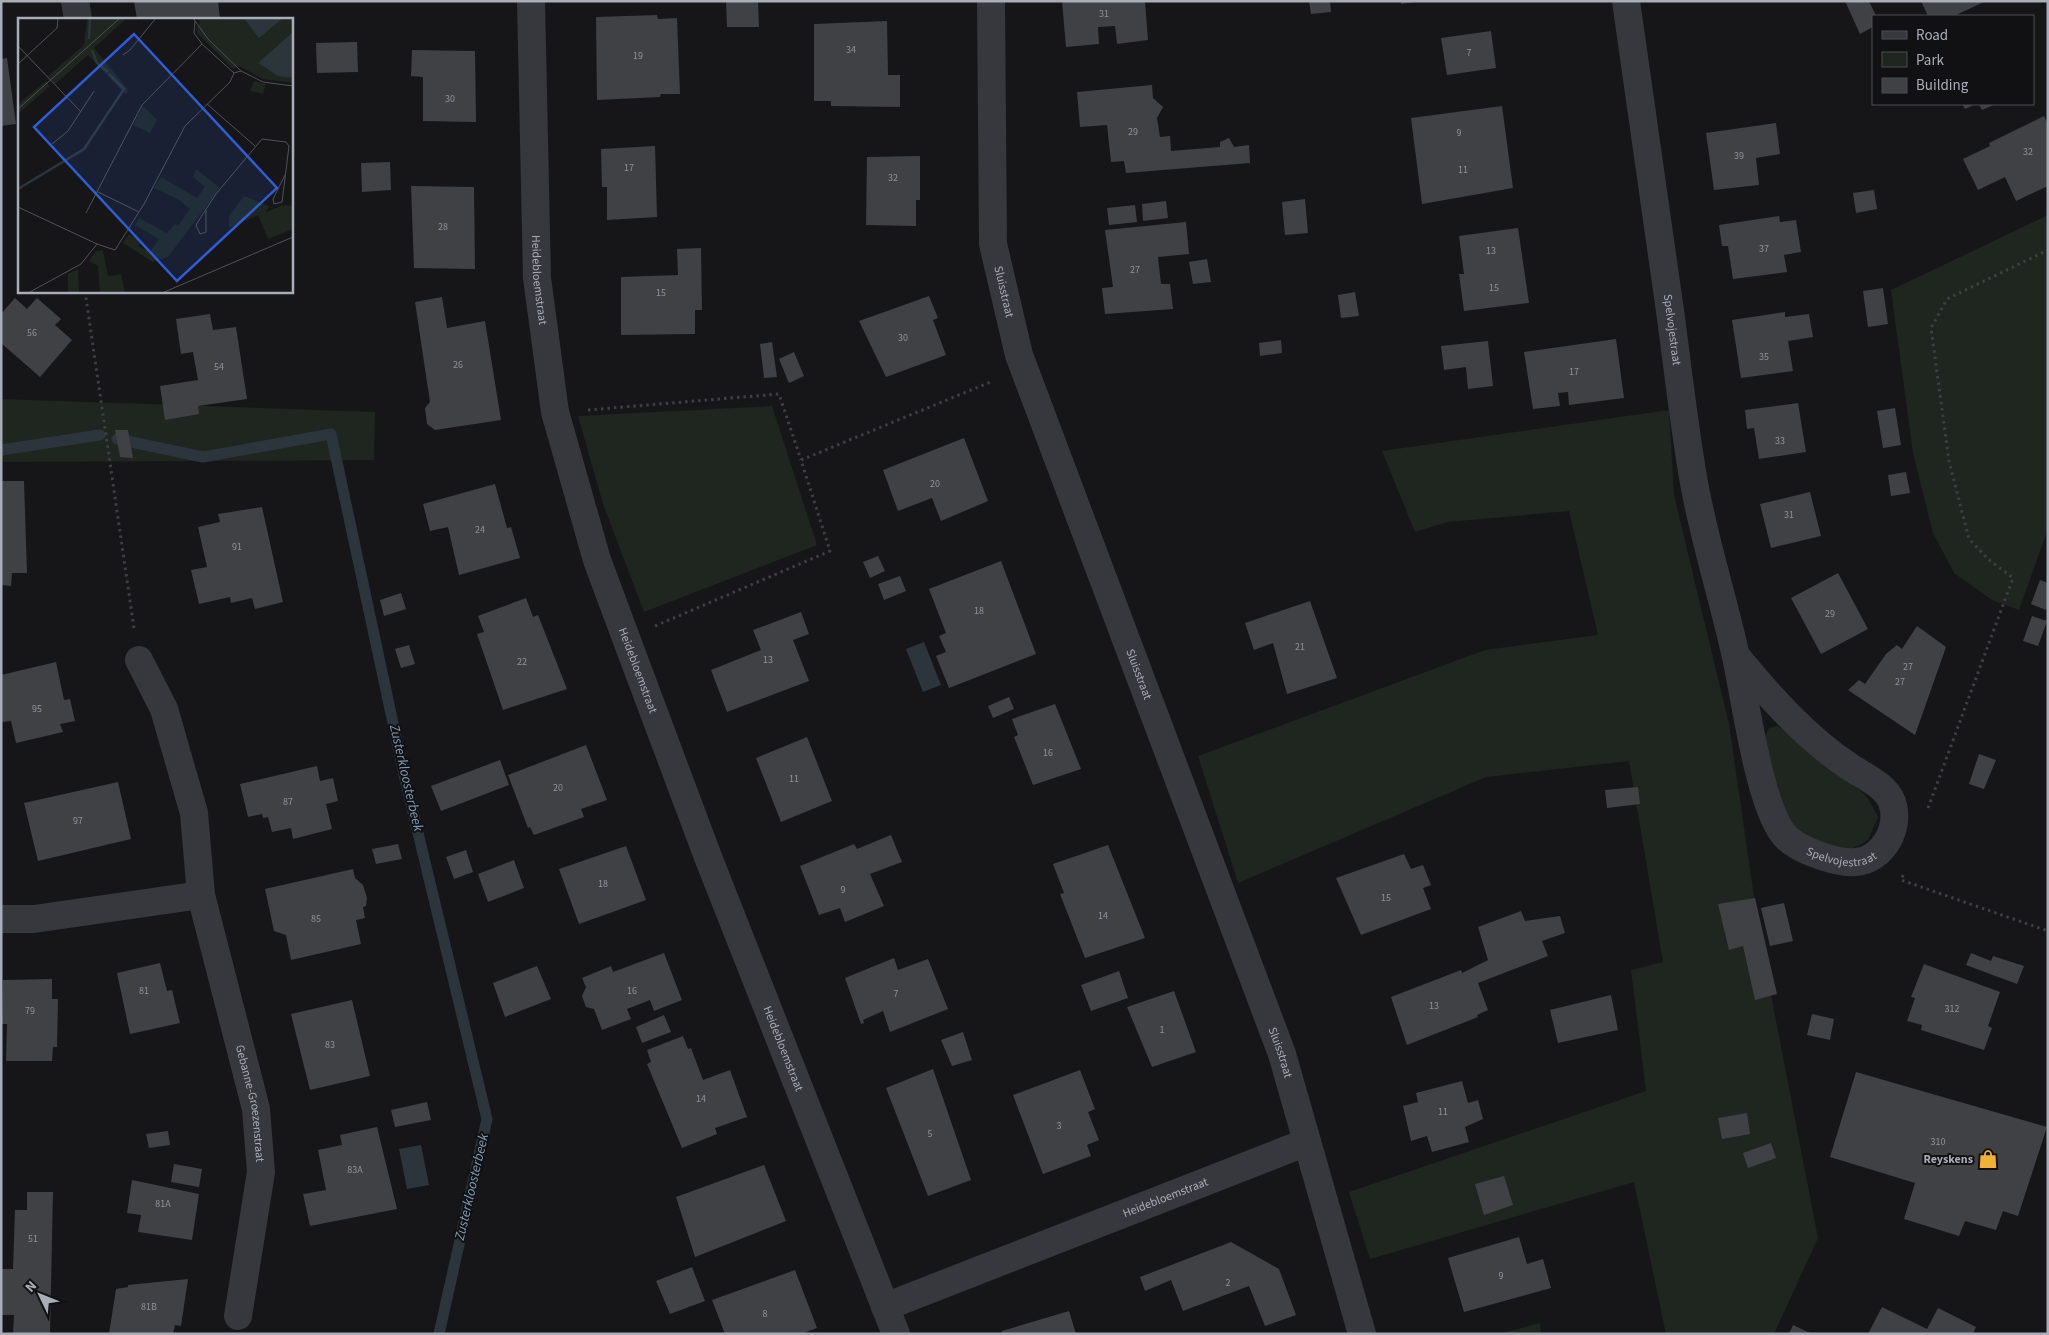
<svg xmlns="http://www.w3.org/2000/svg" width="2049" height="1335" viewBox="0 0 2049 1335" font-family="'Source Sans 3',sans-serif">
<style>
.green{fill:#1e261f}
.water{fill:#2c353c}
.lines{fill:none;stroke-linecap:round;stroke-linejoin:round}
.stream{stroke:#2c353c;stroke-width:11}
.building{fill:#404145}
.path{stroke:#3d3f44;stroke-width:3;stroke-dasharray:2.5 4;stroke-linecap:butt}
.street{stroke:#37383d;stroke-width:28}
.labels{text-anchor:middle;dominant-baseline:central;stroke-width:4;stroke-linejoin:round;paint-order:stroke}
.number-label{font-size:10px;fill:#8e929b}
.street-label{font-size:12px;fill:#a8adb8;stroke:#111113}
.poi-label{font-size:12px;font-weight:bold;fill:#a8adb8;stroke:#111113;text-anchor:end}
.water-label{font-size:14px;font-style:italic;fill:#7f9bb3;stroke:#111113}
.inset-river{fill:none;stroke:#2c353c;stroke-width:2.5}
.inset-road{fill:none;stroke:#505258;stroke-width:1}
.view{fill:#325cd3;fill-opacity:0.15;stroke:#325cd3;stroke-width:2.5}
.inset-edge{fill:none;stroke:#a8adb8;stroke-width:2.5}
</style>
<rect width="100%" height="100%" fill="#161618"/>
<path class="green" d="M2048 215V529L2019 610 1992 600 1954 573 1933 533 1913 453 1891 290Z
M1 399 375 412 374 460 1 462Z
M772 406 817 545 644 612 603 504 578 416Z
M1669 410 1674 495 1729 724 1760 938 1818 1238 1774 1334H1666L1634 1182 1370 1259 1349 1192 1646 1091 1631 970 1663 962 1629 761 1486 777 1238 883 1198 756 1485 650 1598 635 1569 511 1447 522 1415 532 1382 451Z
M1777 726 1783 729 1813 756 1863 793 1869 800 1878 817 1868 840 1858 846 1848 850 1818 843 1791 826 1782 814 1763 741 1769 728Z
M1540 1323 1541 1334H1499Z"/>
<path class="water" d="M924 642 941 685 923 692 906 649Z
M421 1145 429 1185 407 1189 399 1149Z"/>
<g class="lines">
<path class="stream" d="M117 439 203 457 331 434 405 779 487 1119 439 1334
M1 450 100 435"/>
</g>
<path class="building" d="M134 1H218L220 19H137Z
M726 1H758L759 27H727Z
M1062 1H1145L1148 40 1117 44 1115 26 1098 27 1099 44 1066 47Z
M1309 1H1330L1331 12 1311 14Z
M1400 1H1416V2L1401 4Z
M1845 1H1869L1876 16H1873V27L1860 34Z
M1921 1H1986L1954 16H1928Z
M657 15 658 19 677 18 680 94H661L660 97 597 100 596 17Z
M887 21 888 75H900V107L831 106V101H814V24Z
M1491 31 1496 68 1447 75 1441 38Z
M357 42 358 72 317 73 316 43Z
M412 50 475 51 476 122 423 121V77L411 76Z
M7 58 16 124 1 126V59Z
M1152 85 1153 98 1163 107 1157 118 1160 137 1170 136 1171 151 1220 147V142L1229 138 1234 147 1249 145 1250 163 1126 173 1124 161 1111 162 1107 125 1080 127 1077 92Z
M1962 104H1976L1965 109Z
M1979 104H1996L1982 110Z
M1502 106 1513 188 1422 204 1411 118Z
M2044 116 2048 124V186L2016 201 2005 177 1978 190 1963 159 1990 146 1989 143Z
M1776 123 1780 154 1756 158 1759 185 1714 190 1706 133Z
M655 146 657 217 607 220V187H602L601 149Z
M920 156V200H916V226L866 225 867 157Z
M390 162 391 190 362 192 361 163Z
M411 186 474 187 475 269 414 268Z
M1874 190 1877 209 1856 213 1853 193Z
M1305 199 1308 233 1285 235 1282 202Z
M1166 201 1168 218 1143 221 1142 204Z
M1135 205 1137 222 1109 225 1107 208Z
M1779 216 1780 222 1796 220 1801 252 1784 255 1787 272 1733 279 1728 246H1722L1719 225Z
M1186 222 1189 254 1158 257 1161 284H1170L1173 309 1105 314 1102 288 1113 287 1105 230Z
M1518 228 1529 303 1464 311 1459 274H1464L1459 236Z
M701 248 702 310H695V334L621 335V277L678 275 677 249Z
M1207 259 1211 282 1193 284 1189 262Z
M1883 288 1888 324 1868 327 1863 291Z
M1355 292 1359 316 1341 318 1338 295Z
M929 296 938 318 933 320 946 355 886 377 859 321Z
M442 297 447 328 485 321 501 420 435 430 427 424 425 408 430 402 415 302Z
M15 298 27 309 37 298 61 319 55 325 72 340 40 377 1 343V314Z
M1785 312V317L1809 314 1813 337 1788 341 1793 371 1741 378 1732 320Z
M210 314 213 330 236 327 247 399 198 406 199 414 165 420 160 386 198 380 193 352 181 354 176 319Z
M1616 339 1624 398 1569 405 1568 392 1558 393 1560 406 1533 409 1524 352Z
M1281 340 1282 353 1260 356 1259 343Z
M1488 341 1493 386 1468 389 1466 367 1444 370 1441 346Z
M772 342 777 377 764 378 760 344Z
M794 352 804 376 789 383 779 359Z
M1798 403 1806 452 1759 459 1754 428 1747 429 1745 410Z
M1895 408 1901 445 1883 448 1877 411Z
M115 430H128L133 458 120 457Z
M964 438 988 501 941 521 932 498 898 511 883 470Z
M1906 472 1910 493 1891 496 1888 475Z
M1 481H24L27 573H12L11 586 1 585Z
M495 484 507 528 511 527 520 558 459 575 448 527 430 531 423 504Z
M1810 492 1821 536 1771 548 1760 504Z
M262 507 283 602 255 609 252 598 231 603 230 597 199 604 191 570 207 567 198 527 220 522 218 514Z
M878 556 885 571 870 578 863 562Z
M1001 561 1036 654 949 688 936 656 946 652 939 636 946 633 929 589Z
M1838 573 1868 629 1821 654 1791 598Z
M900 576 906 591 884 600 878 584Z
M2040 580 2048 583V605L2046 610 2031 604Z
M401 593 406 609 384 616 380 600Z
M526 598 533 617 538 615 567 689 503 710 477 634 484 632 478 616Z
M1310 601 1337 678 1287 694 1273 643 1254 650 1245 623Z
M801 612 809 634 793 640 809 681 727 712 711 670 761 650 753 630Z
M2032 616 2047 621 2038 646 2023 641Z
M1917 626 1946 647 1915 735 1848 690 1859 680 1865 684 1886 654 1897 645 1902 649Z
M409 645 415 664 401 668 395 649Z
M56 662 64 700 70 699 75 721 60 724 63 732 16 743 11 721 2 722 1 718V675Z
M1009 697 1014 709 993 718 988 706Z
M1055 704 1081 769 1033 785 1014 737 1018 735 1012 719Z
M807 737 832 801 781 822 756 758Z
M586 745 607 800 581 809 584 817 534 835 530 827 528 828 508 775Z
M1979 754 1996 760 1984 789 1969 784Z
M500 760 509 785 441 811 431 786Z
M317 766 320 781 333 778 338 801 326 804 332 829 293 839 291 828 272 832 268 817 263 818 262 814 248 817 240 784Z
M118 782 131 839 38 861 24 803Z
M1638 787 1640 804 1607 808 1605 790Z
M891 835 902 862 870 874 884 906 845 922 840 908 819 915 800 866 854 844 857 849Z
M398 844 402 859 376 864 372 849Z
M1108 845 1145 938 1085 958 1060 894 1064 893 1053 864Z
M626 846 646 900 579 924 559 869Z
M466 850 473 872 454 879 446 857Z
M1404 854 1411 869 1423 865 1431 885 1423 888 1431 909 1361 935 1336 878Z
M514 860 524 888 488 902 478 874Z
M353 869 355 878 363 885 367 898 366 906 363 907 365 918 356 920 361 944 291 960 286 935 274 931 265 889Z
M1755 898 1777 994 1755 1000 1743 946 1729 950 1718 904Z
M1784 903 1793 941 1770 946 1761 908Z
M1521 911 1525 921 1560 916 1565 933 1542 941 1548 956 1478 983 1488 1010 1477 1015 1478 1017 1407 1045 1391 997 1461 970 1462 973 1488 960 1478 927Z
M664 953 682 1000 654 1011 650 1000 627 1009 631 1019 602 1030 594 1009 586 1007 582 996 586 987 582 978 611 966 613 972Z
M1971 953 1991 961 1993 956 2024 966 2017 984 1966 965Z
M894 958 898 970 928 959 948 1009 890 1032 883 1011 863 1020 864 1023 861 1024 845 978Z
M160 963 167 991 172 990 180 1023 130 1034 117 973Z
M1924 964 2000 992 1988 1026 1992 1028 1984 1050 1921 1030 1922 1025 1907 1021 1915 998 1911 997Z
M537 966 551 999 505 1017 493 983Z
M1119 971 1128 998 1091 1011 1081 985Z
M52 979V999H58L57 1047H53L52 1061H6L7 1024H2L3 980Z
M1174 991 1196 1052 1152 1067 1127 1007Z
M1611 995 1618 1030 1558 1043 1550 1010Z
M352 1000 370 1076 310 1090 291 1014Z
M1812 1014 1834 1019 1830 1040 1807 1035Z
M664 1015 671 1032 642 1043 636 1027Z
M963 1032 972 1060 952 1066 941 1040Z
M683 1036 688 1049 691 1048 703 1080 730 1070 747 1117 715 1128 717 1134 682 1148 647 1064 651 1062 647 1050Z
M933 1069 971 1180 928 1196 886 1088Z
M1080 1070 1095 1109 1088 1112 1099 1140 1087 1145 1091 1156 1043 1174 1013 1095Z
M1856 1072 2047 1127 2018 1216 2003 1211 1996 1230 1965 1221 1959 1236 1904 1219 1915 1183 1830 1157Z
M1462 1081 1468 1103 1478 1100 1483 1119 1465 1127 1469 1142 1432 1152 1427 1136 1411 1141 1403 1106 1418 1102 1416 1093Z
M427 1102 431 1120 395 1127 391 1110Z
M1747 1113 1750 1134 1722 1139 1718 1118Z
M377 1127 397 1209 310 1226 303 1194 326 1190 318 1150 342 1145 340 1135Z
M168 1131 170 1145 149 1148 146 1134Z
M1771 1143 1776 1158 1748 1168 1743 1153Z
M174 1164 202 1169 199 1187 171 1182Z
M764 1165 786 1221 695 1257 676 1197Z
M1504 1176 1513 1205 1484 1215 1475 1184Z
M132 1180 199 1194 192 1240 138 1232 141 1215 127 1213Z
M27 1192H53L50 1334H13L14 1315H1V1269H13L15 1210H27Z
M1519 1237 1527 1264 1543 1259 1551 1288 1464 1312 1448 1258Z
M1231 1242 1279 1269 1296 1315 1265 1326 1249 1286 1183 1311 1171 1280 1145 1291 1140 1277Z
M692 1267 705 1301 670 1314 656 1281Z
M795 1270 817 1328 801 1334H725L712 1300Z
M188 1279 181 1326 175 1325 173 1334H109L116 1289 128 1287V1285Z
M1882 1307 1927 1329 1938 1308 1976 1327 1973 1334H1868Z
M1069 1311 1076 1334H1001L1002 1331Z
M1793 1325 1812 1334H1789Z"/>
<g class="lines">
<path class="path" d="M85 291 134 628
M588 410 779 394 801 460
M655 626 830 551 801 460 993 381
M1928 808 2013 578 1988 559 1969 539 1949 461 1931 328 1947 299 2048 250
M1903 875 1901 880 2048 931"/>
<g class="street">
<path d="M75 1 78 19"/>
<path id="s1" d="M531 1 537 278 555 412 597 560 626 638 708 857 896 1334"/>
<path id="s2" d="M991 1 993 244 1019 355 1282 1054 1362 1334"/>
<path id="s3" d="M1626 1C1641 107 1656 213 1671 318 1678 371 1684 424 1693 477 1703 537 1723 597 1736 657 1745 697 1760 813 1787 838 1801 851 1838 864 1856 862 1883 860 1901 827 1892 802 1885 785 1865 777 1850 767 1806 738 1769 696 1736 656"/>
<path id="s4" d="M139 660 164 709 194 813 201 895 256 1109 261 1172 238 1316"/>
<path d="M1 919H34L201 895"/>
<path id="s5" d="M885 1307 1307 1142"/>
</g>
</g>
<defs>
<g id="shop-bare" transform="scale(1.5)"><path d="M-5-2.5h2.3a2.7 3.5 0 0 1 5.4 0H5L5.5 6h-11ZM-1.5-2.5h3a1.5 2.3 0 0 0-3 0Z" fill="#f2b134" stroke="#111113" stroke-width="2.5" paint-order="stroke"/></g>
</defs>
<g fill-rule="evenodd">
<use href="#shop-bare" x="1988" y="1159"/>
</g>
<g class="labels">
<g class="number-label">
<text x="1104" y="14">31</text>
<text x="851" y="50">34</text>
<text x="1469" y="53">7</text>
<text x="638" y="56">19</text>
<text x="450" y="99">30</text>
<text x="1133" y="132">29</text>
<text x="1459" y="133">9</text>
<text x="2028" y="152">32</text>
<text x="1739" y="156">39</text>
<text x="629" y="168">17</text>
<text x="1463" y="170">11</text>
<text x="893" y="178">32</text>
<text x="443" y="227">28</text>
<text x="1764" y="249">37</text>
<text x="1491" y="251">13</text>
<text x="1135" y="270">27</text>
<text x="1494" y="288">15</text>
<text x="661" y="293">15</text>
<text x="32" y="333">56</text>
<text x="903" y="338">30</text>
<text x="1764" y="357">35</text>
<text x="458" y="365">26</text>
<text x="219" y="367">54</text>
<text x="1574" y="372">17</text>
<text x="1780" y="441">33</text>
<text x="935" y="484">20</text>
<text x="1789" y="515">31</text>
<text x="480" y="530">24</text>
<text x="237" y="547">91</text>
<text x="979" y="611">18</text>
<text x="1830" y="614">29</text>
<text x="1300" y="647">21</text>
<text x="768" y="660">13</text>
<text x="522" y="662">22</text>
<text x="1908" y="667">27</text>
<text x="1900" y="682">27</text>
<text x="37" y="709">95</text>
<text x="1048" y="753">16</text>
<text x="794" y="779">11</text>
<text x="558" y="788">20</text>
<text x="288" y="802">87</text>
<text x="78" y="821">97</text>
<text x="603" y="884">18</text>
<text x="843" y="890">9</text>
<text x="1386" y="898">15</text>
<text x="1103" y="916">14</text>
<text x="316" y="919">85</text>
<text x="144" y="991">81</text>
<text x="632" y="991">16</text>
<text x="896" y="994">7</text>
<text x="1434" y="1006">13</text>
<text x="1952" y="1009">312</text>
<text x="30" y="1011">79</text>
<text x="1162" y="1030">1</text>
<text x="330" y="1045">83</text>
<text x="701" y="1099">14</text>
<text x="1443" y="1112">11</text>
<text x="1059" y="1126">3</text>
<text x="930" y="1134">5</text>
<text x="1938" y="1142">310</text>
<text x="355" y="1170">83A</text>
<text x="163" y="1204">81A</text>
<text x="33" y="1239">51</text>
<text x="1501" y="1276">9</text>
<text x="1228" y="1283">2</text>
<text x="149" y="1307">81B</text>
<text x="765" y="1314">8</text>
</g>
<g class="street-label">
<text stroke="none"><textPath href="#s1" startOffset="279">Heidebloemstraat</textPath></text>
<text stroke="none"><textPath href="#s2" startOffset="292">Sluisstraat</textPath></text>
<text stroke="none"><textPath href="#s3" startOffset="332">Spelvojestraat</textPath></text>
<text stroke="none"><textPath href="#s1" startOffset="684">Heidebloemstraat</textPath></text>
<text stroke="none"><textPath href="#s2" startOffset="698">Sluisstraat</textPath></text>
<text stroke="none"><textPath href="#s3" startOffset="915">Spelvojestraat</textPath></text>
<text stroke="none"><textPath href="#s1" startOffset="1089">Heidebloemstraat</textPath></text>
<text stroke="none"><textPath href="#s2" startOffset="1102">Sluisstraat</textPath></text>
<text stroke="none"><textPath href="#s4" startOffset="460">Gebanne-Groezenstraat</textPath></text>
<text stroke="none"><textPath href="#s5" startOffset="301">Heidebloemstraat</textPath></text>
</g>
<g class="poi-label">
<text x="1973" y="1159">Reyskens</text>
</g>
<g class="water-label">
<text transform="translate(406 778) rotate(77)">Zusterkloosterbeek</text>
<text transform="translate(472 1187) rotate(-77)">Zusterkloosterbeek</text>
</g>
</g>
<g transform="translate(18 18)">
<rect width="275" height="275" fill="#161618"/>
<path d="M69 0H109L76 30 111 73 107 76 70 37 37 66 30 58 66 27ZM179 0H275V65L245 61 221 48 215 51 180 16 178 11 182 5ZM28 63 32 68 0 96V86ZM236 63 248 66 245 76 232 73ZM125 88 139 102 132 115 115 107ZM178 151 202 170 150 239 135 244 105 225 111 216 124 224 120 228 132 234 141 221 117 207 121 200 149 215 157 206 160 208 172 191 161 182 136 170 143 159 179 180 187 169 175 159ZM226 178 251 188 248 194 265 187 275 188V211L250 221 240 197 211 210V198ZM85 232 90 258 103 256 107 275H82L80 248 71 243 78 233ZM60 251 61 275H50V256Z" fill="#1e261f"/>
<path d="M226 0H265L241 20ZM275 14V60L260 58 240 45Z" fill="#2c353c"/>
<path class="inset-river" d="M71 21 72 0M74 32 79 45 90 54M0 171 66 131 106 71 91 56"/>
<path class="inset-road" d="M175 0 190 21 223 53 245 64 275 68M177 3 176 15 184 26 216 55 223 53M0 28 63 94M105 37 112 32 138 0M0 46 39 10 40 0M189 86 237 128M0 91 102 0M34 126 50 113 76 73M80 174 121 194M0 189 79 226 97 232 126 186 167 108 212 64 216 55M188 192V214L182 216 178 207 183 199 198 176 244 121 268 124 271 128 264 184 256 186 255 181 267 157M68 195 124 87 184 26M10 275 63 246 79 226M144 275 275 219"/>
<path class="view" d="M116 16 259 170 159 263 16 109Z"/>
<rect width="275" height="275" class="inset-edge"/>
</g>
<rect width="2049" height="1335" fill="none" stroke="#a8adb8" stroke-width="5"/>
<rect x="1872" y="15" width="162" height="90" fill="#111113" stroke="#4d4f55"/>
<rect x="1882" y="31" width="25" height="8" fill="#37383d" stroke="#4d4f55"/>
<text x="1916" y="40" font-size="15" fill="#a8adb8">Road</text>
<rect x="1882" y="52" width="25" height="15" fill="#1e261f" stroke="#4d4f55"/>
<text x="1916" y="65" font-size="15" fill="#a8adb8">Park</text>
<rect x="1882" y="78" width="25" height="15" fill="#404145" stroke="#4d4f55"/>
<text x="1916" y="90" font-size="15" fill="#a8adb8">Building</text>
<g transform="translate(40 1295) rotate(313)" stroke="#111113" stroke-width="4" paint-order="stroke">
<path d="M0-4L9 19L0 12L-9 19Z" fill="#a8adb8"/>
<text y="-8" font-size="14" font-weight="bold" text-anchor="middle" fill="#a8adb8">N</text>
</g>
</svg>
